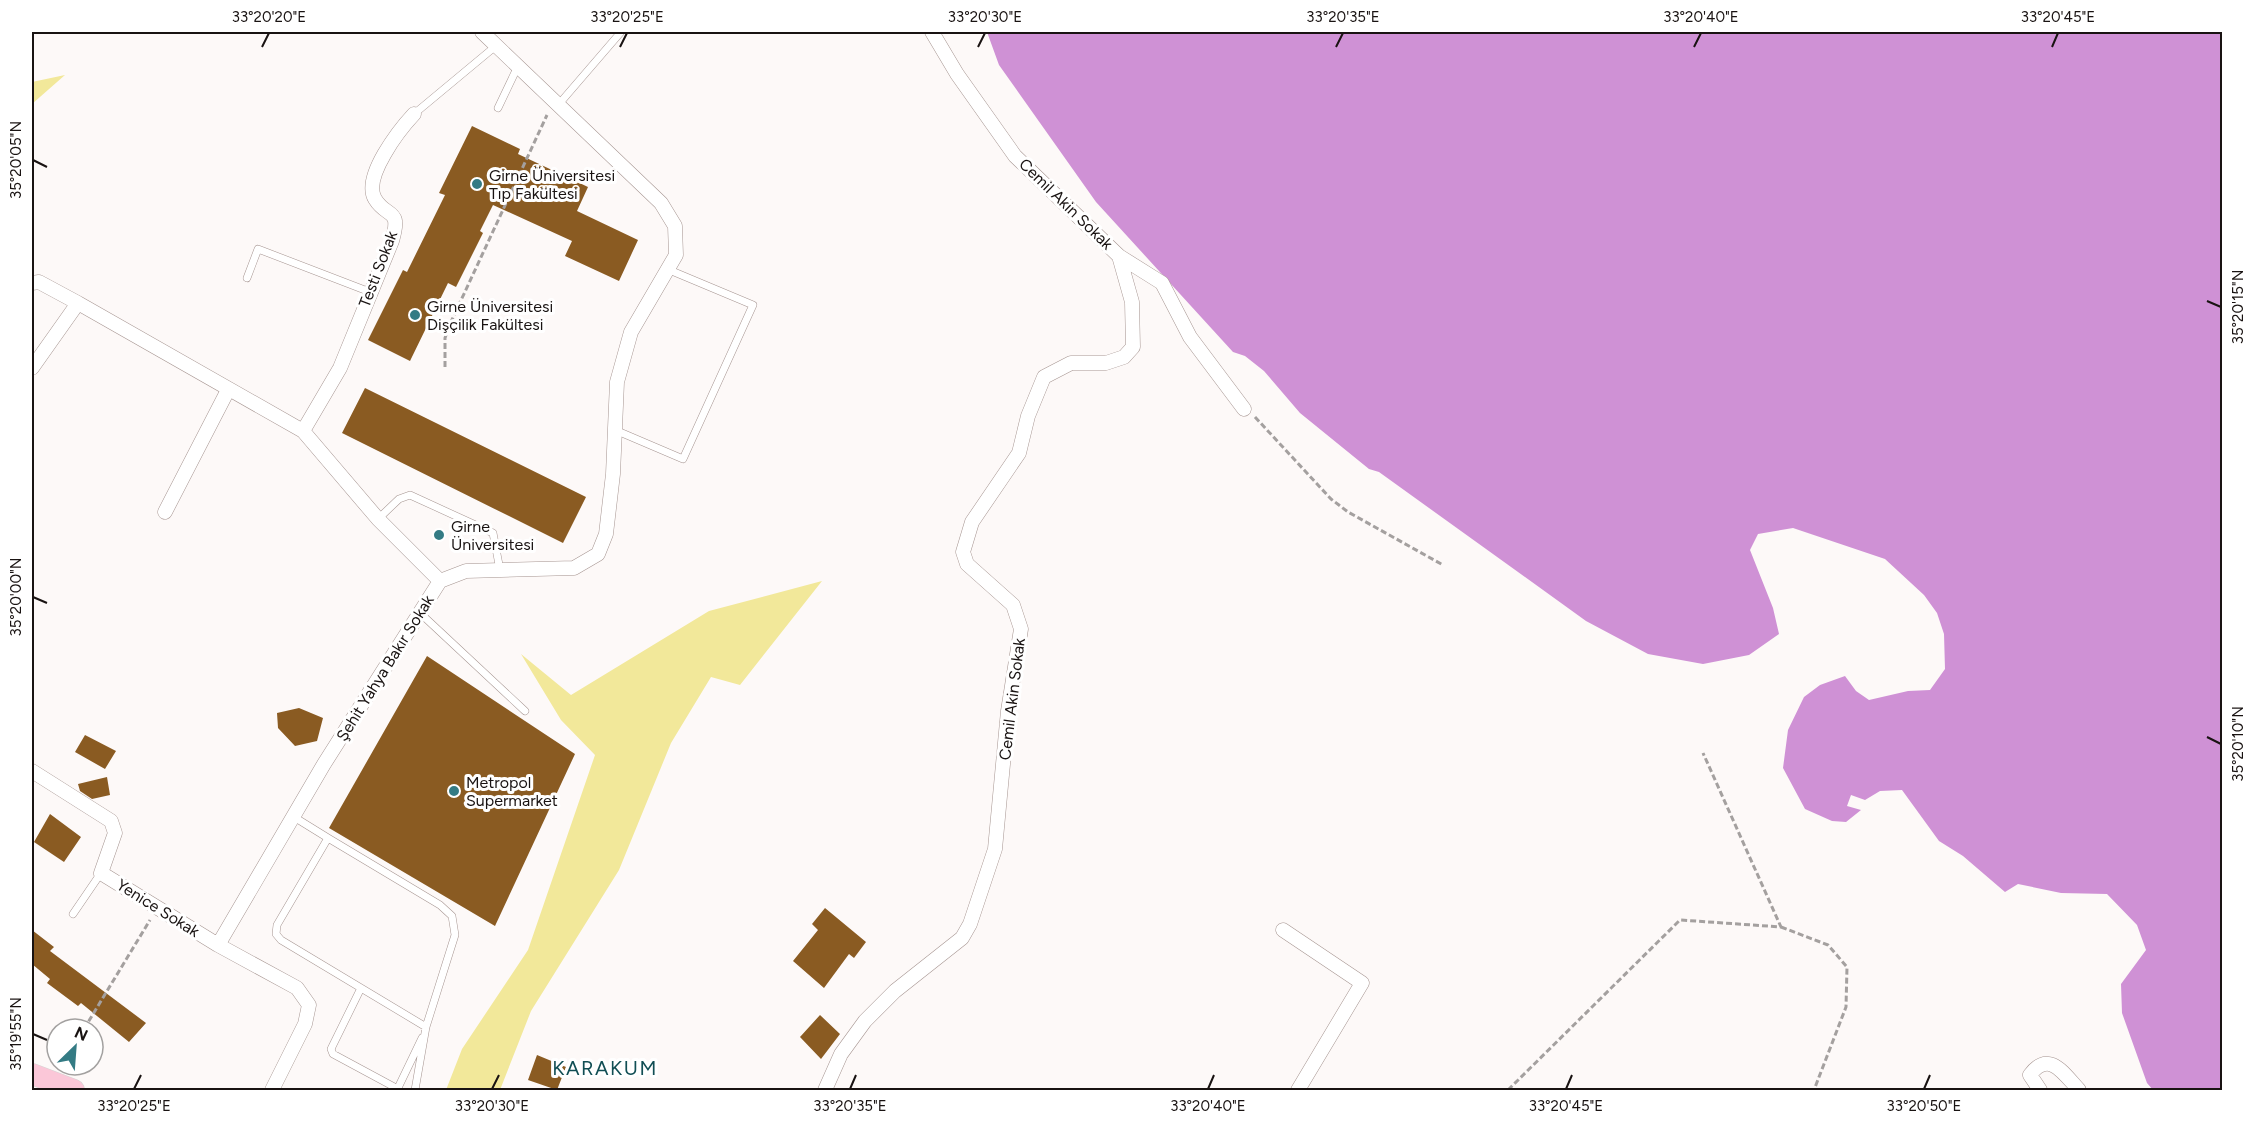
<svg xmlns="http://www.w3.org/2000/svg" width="2254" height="1122" viewBox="0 0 2254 1122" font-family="Figtree,sans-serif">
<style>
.green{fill:#f2e89a}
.water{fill:#cf91d5}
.building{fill:#8a5b22}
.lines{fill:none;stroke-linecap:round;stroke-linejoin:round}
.lane-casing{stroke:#a69591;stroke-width:8}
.street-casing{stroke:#a69591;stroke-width:15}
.primary-casing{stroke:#d6d5d4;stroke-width:22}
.path{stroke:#a4a09f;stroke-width:3;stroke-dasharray:6 3;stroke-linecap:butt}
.lane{stroke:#fff;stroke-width:7}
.street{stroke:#fff;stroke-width:14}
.primary{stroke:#fbc7d8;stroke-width:21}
.ticks{fill:none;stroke:#191312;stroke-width:2}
.poi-dot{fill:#347b84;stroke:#fff;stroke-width:2}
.labels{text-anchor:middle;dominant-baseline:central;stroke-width:6;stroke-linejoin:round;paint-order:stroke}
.poi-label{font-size:16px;fill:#191312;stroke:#fff;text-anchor:start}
.street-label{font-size:16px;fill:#191312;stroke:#fff}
.quarter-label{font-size:20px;letter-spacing:1.5px;fill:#114e54;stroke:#fff}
.neatline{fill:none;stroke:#191312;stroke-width:2}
.ticks-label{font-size:15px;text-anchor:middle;fill:#191312}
</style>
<rect width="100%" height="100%" fill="#fdf9f8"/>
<path class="green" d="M65 75 32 104V82Z
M822 581 740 685 711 677 671 743 619 870 531 1011 500 1090H446L462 1049 528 950 595 755 561 720 521 654 571 695 709 611Z"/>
<path class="water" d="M987 32H2222V1090H2153L2147 1083 2122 1013 2121 984 2146 950 2137 925 2107 894 2061 893 2018 884 2005 892 1963 856 1939 841 1902 790 1880 791 1865 800 1851 795 1847 806 1861 810 1846 822 1832 821 1805 809 1783 768 1788 730 1804 697 1820 685 1845 676 1856 691 1869 700 1908 691 1930 690 1945 669 1944 634 1937 613 1924 595 1885 559 1793 528 1758 534 1750 550 1773 608 1779 634 1749 655 1703 664 1648 654 1586 621 1379 472 1369 469 1300 413 1264 371 1245 356 1233 352 1096 202 999 65Z"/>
<path class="building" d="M472 126 520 149 518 154 588 187 577 211 638 240 619 281 565 256 572 241 493 205 480 231 483 233 456 287 448 283 410 361 368 340 403 270 407 272 445 195 439 193Z
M365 388 586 497 563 543 342 433Z
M427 656 575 754 495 926 329 828Z
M299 708 323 718 317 741 295 746 278 728 277 713Z
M85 735 116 751 105 769 75 752Z
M107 777 110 795 92 799 80 791 78 784Z
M50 814 81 837 64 862 34 842Z
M825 908 866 942 854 958 849 954 824 988 793 961 818 930 812 924Z
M32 930 54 947 50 951 146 1023 129 1042 81 1003 78 1006 47 983 50 979 32 964Z
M820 1015 840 1034 821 1059 800 1037Z
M537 1055 566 1067 557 1090 528 1080Z"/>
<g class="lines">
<g class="lane-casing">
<path id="lane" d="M559 104 621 32
M498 108 518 66
M414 114 497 45
M247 278 258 249 370 292
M615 430 683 459 753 305 667 269
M378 519 399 499 410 495 493 533 500 570
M420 613 525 711
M294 817 328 838
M73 914 101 873
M361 988 331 1049 333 1054 398 1089
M397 1090 422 1038
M415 1090 426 1027 455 935 452 916 440 905 328 838 277 925 276 934 281 940 426 1027"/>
</g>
<g class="street-casing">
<path id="street" d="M1119 256 1162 283 1190 337 1244 409
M32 283 39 282 78 303 303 431 378 519 440 581
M32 368 78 303
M303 431 340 368 392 241C402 207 387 219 375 199 362 177 400 129 414 114
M165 512 228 390
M32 771 111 821 115 833 101 873 218 945 297 988 309 1005 305 1024 272 1090
M1283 930 1362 983 1298 1090
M218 945 324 764 440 581 466 571 574 568 598 554 606 534 613 474 617 382 631 332 676 255 675 226 661 203 482 32
M825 1090 841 1054 865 1021 895 991 962 938 970 924 995 849 1008 711 1021 629 1013 605 967 564 963 552 972 522 1019 453 1028 416 1044 377 1071 363H1106L1124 357 1133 347 1132 302 1119 256 1015 156 957 74 932 32
M2040 1090 2030 1075C2049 1049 2064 1074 2079 1090"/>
</g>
<g class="primary-casing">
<path id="primary" d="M32 1074 74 1090"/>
</g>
<path class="path" d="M445 367V338L450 324 547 115
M1255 417 1331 499 1348 512 1443 565
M1781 927 1828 945 1847 967 1846 1007 1814 1090
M84 1029 150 920
M1508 1090 1680 920 1781 927 1703 753"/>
<use href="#lane" class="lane"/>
<use href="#street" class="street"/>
<use href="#primary" class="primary"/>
</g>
<path class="ticks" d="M262 47 269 33M620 47 627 33M978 47 985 33M1336 47 1343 33M1694 47 1701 33M2052 47 2058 33M33 160 47 167M2207 301 2221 307M33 597 47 603M2207 737 2221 744M33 1034 47 1040M134 1089 141 1075M492 1089 499 1075M850 1089 856 1075M1208 1089 1214 1075M1566 1089 1572 1075M1924 1089 1930 1075"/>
<g class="poi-dot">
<circle cx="477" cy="184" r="6"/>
<circle cx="415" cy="315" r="6"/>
<circle cx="439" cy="535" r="6"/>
<circle cx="454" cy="791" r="6"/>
</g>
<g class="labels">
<g class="poi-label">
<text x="489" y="175">Girne Üniversitesi<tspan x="489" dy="18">Tıp Fakültesi</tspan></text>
<text x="427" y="306">Girne Üniversitesi<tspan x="427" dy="18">Dişçilik Fakültesi</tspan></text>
<text x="451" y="526">Girne<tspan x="451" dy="18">Üniversitesi</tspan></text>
<text x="466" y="782">Metropol<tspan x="466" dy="18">Supermarket</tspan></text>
</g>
<g class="street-label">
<text transform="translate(1066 204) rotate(44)">Cemil Akin Sokak</text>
<text transform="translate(378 269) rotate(-69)">Testi Sokak</text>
<text transform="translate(385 668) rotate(-58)">Şehit Yahya Bakır Sokak</text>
<text transform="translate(1012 699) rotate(-83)">Cemil Akin Sokak</text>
<text transform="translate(158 908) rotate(32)">Yenice Sokak</text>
</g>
<g class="quarter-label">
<text x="605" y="1068">KARAKUM</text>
</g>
</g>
<rect width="2254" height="1122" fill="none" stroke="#ffffff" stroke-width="66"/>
<g transform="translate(75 1047) rotate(25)"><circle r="28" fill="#ffffff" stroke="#a3a1a0" stroke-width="1.5"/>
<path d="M0-4.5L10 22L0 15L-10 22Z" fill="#347b84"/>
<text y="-9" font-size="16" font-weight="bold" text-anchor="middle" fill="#191312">N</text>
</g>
<rect x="33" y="33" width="2188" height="1056" class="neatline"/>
<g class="ticks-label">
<text x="269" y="22">33°20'20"E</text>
<text x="627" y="22">33°20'25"E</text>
<text x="985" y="22">33°20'30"E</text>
<text x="1343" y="22">33°20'35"E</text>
<text x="1701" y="22">33°20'40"E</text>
<text x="2058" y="22">33°20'45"E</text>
<text transform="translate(16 160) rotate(-90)" y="5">35°20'05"N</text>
<text transform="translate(2238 307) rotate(-90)" y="5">35°20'15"N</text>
<text transform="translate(16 597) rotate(-90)" y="5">35°20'00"N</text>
<text transform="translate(2238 744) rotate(-90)" y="5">35°20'10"N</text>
<text transform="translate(16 1034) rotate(-90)" y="5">35°19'55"N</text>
<text x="134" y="1111">33°20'25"E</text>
<text x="492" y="1111">33°20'30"E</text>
<text x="850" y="1111">33°20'35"E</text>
<text x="1208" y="1111">33°20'40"E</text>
<text x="1566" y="1111">33°20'45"E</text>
<text x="1924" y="1111">33°20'50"E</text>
</g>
</svg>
